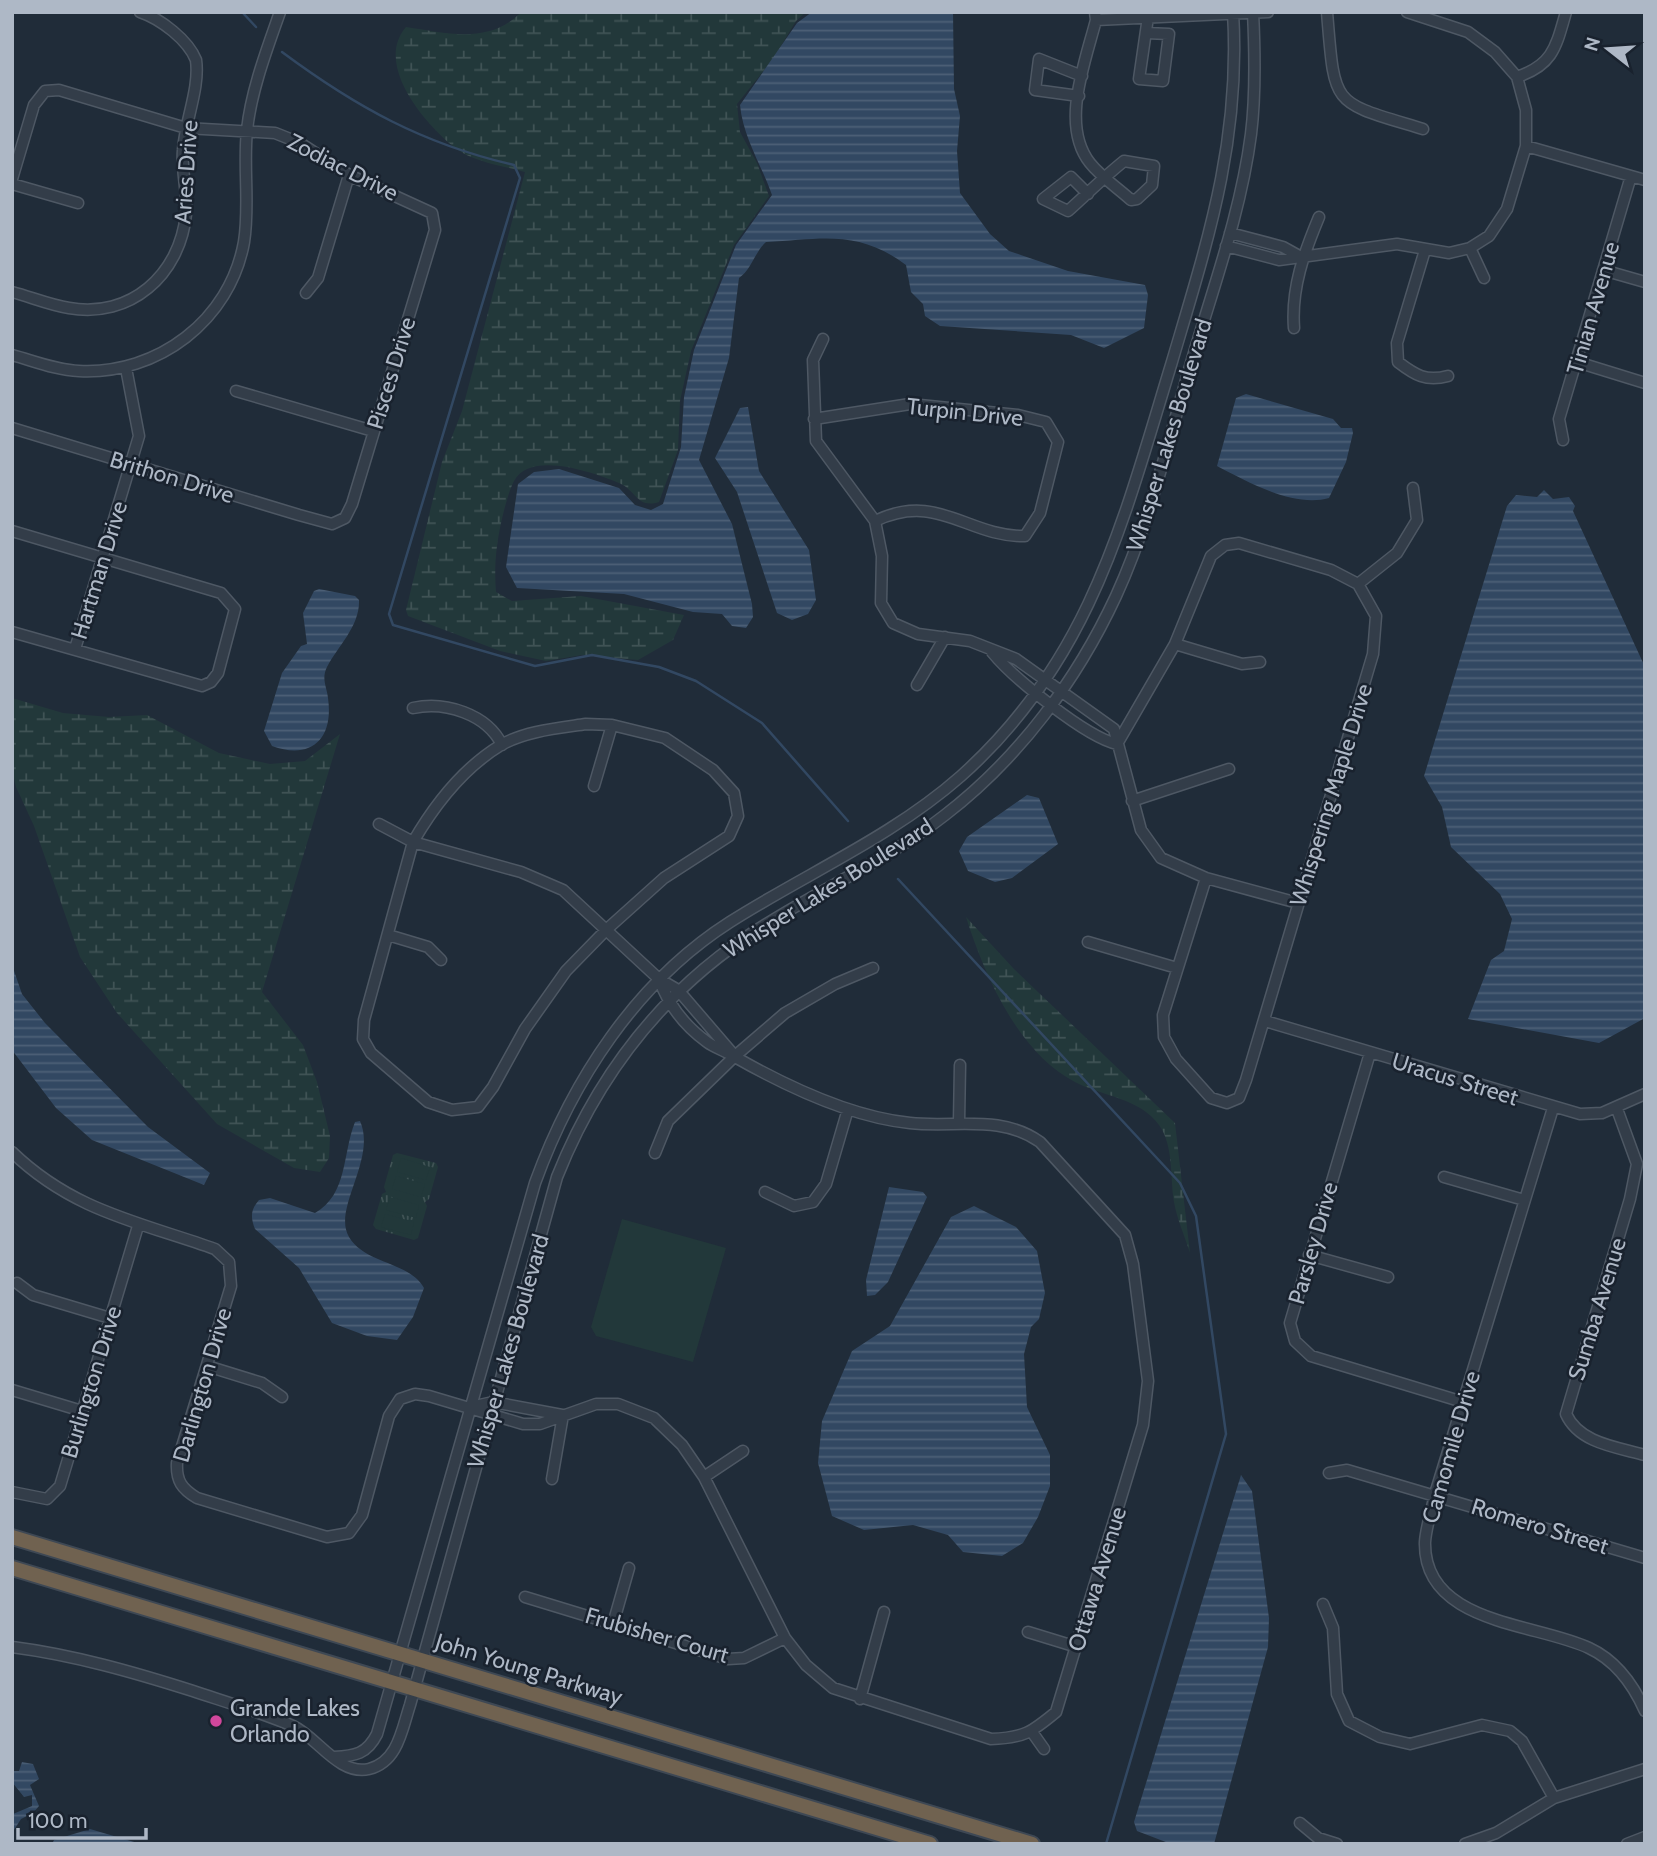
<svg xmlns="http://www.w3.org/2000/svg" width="1657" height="1856" viewBox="0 0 1657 1856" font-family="Cabin,sans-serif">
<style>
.wetland{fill:url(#wetland-marsh)}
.park{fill:url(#park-tufts)}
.pitch{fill:#22383a}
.water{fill:url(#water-rules)}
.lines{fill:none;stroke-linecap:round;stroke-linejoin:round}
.stream{stroke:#324862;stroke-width:2.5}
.minor-casing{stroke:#4e5864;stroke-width:13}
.highway-casing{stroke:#3e4854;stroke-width:18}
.minor{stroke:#333d49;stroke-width:10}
.highway{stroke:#706250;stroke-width:14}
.hotel-dot{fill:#d1479c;stroke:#19222e;stroke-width:2.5}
.labels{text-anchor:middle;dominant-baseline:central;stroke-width:5;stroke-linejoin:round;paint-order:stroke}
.street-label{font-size:23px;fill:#aeb8c6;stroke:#19222e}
.poi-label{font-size:23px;fill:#aeb8c6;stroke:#19222e;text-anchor:start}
</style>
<defs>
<pattern id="wetland-marsh" width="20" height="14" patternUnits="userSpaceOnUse" patternTransform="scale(1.75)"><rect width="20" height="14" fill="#22383a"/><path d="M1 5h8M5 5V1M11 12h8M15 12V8" fill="none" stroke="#405355"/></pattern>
<pattern id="park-tufts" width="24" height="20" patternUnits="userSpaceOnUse" patternTransform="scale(1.75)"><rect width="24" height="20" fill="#22383a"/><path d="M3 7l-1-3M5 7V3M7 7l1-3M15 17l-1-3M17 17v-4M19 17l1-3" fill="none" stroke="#405355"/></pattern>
<pattern id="water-rules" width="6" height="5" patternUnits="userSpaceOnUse" patternTransform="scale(1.75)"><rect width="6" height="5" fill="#324862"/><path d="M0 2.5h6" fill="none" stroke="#4d6077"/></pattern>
</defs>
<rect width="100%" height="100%" fill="#202c39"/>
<path class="wetland" d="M521 12H806L796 21 773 59 737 104 740 132 757 163 769 196 734 245 691 351 680 401 678 450 659 502C637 509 636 490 619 483 594 473 531 450 514 481 508 493 504 510 501 523 496 547 494 567 496 592L512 601 581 596 684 615 673 640 638 660 582 655 546 661 500 651 408 616 406 610 442 462 462 411 525 172C504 166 472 162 454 147 424 123 374 64 406 27 447 33 490 45 521 12Z
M12 698 63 713 109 717 147 715 219 753 270 764 305 761 340 734 262 992 303 1045 317 1082 330 1136 329 1158 320 1172 294 1168 217 1124 117 1013 80 957 34 826 16 787 12 770Z
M966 917 1014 969 1175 1123 1190 1253C1185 1237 1177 1219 1174 1202 1170 1178 1174 1146 1159 1125 1140 1098 1101 1096 1075 1082 1018 1053 984 974 966 917Z"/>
<path class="park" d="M397 1153 436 1163 438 1167 429 1199 425 1202 427 1206 418 1238 414 1240 376 1229 373 1225 382 1194 386 1192 384 1187 393 1155Z"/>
<path class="pitch" d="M401 1158 430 1167 426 1180 397 1172Z
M396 1176 425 1184 421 1197 392 1189Z
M390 1197 419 1205 416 1218 386 1210Z
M385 1214 414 1222 411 1235 381 1227Z
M622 1219 726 1248 693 1362 596 1336 591 1327Z"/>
<path class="water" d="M812 12H953L954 89 960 116 957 151 960 193 990 234 1009 251 1068 271 1145 285 1148 295 1144 328 1104 348 1071 335 940 326 925 316 923 304 911 292 906 265C858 229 822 239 766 242 754 253 752 269 739 278L729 358 699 460 732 524 752 604 753 617 746 628 732 626 722 614 693 612 624 594 517 588 506 567 518 484 534 472 559 469 619 488 635 505 651 510 663 504 681 447 684 397 694 350 736 245 772 195C761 164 743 137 740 105L797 23Z
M1246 394 1333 419 1341 428H1352L1353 433 1346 462 1329 498C1294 508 1248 482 1217 466L1236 398Z
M748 407 759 471 809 550 816 600 808 614 792 620 777 613 737 492 715 458 740 408Z
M1544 490 1553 499 1569 497 1575 506 1573 511 1645 667V1018L1599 1043 1468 1019 1491 960 1504 951 1512 919 1500 894 1451 847 1442 807 1424 776 1507 506 1516 495 1537 497Z
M319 589 355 596 359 600C360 626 338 646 327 667 321 679 327 687 328 698 334 740 310 760 272 746L264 731 282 673 301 646 307 644 303 613 314 591Z
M1027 795 1039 798 1058 844 1012 878 995 882 968 871 959 851 967 837Z
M12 965 22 994 45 1023 148 1127 210 1173 204 1185 92 1140 56 1108 12 1050Z
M360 1121C377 1159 332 1209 349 1237 366 1265 409 1261 424 1288L413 1317 397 1340 367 1336 332 1323 299 1268 255 1229C250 1217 251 1209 259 1200L270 1198 315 1213C348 1194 342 1155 355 1122Z
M889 1187 923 1192 927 1197 888 1282 875 1295 867 1296 866 1280Z
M974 1206 1016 1227 1037 1251 1045 1293 1039 1319 1031 1327 1024 1354 1027 1407 1050 1455V1486L1038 1517 1023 1543 1002 1556 963 1552 948 1535 913 1525 864 1530 832 1516 818 1463 822 1421 852 1351 890 1326 951 1217Z
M1241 1475 1252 1491 1269 1618 1268 1647 1214 1844H1171L1137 1831 1134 1822Z
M22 1762 33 1764 39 1779 30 1785 39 1806 33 1813 21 1819 12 1833 13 1814 32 1806V1795L24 1797 12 1782V1771H19Z
M90 1829 141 1844H52L54 1840Z"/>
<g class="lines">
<path class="stream" d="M242 12 256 27
M282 52C356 107 423 144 514 165L520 178 389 614 393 625 535 666 592 655 659 667 696 681 762 723 848 821
M898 879 1180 1183 1196 1216 1226 1434 1106 1844"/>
<g class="minor-casing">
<path id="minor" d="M1327 12C1335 109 1331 101 1423 129
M1096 20 1268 12
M1146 33 1169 34 1163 81 1139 79 1148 17
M1517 77C1553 65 1556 47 1566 12
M1079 96 1035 90 1039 59 1082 76
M1526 146 1645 180
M12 179 34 105 45 91 59 90 186 128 275 133 300 143 349 175 432 213 435 230 352 504 345 518 332 524 299 515 12 428
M12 184 78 203
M1088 194 1071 177 1043 199 1068 211C1087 194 1104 177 1124 161L1154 166 1152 185 1137 199 1131 200C1118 188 1101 177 1090 163 1060 125 1085 63 1096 20L1095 12
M1230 233 1283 247 1301 257
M1226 246 1279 260 1397 244 1449 253 1470 248 1489 236 1507 209 1526 146V110L1517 77 1495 52 1468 32 1407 12
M1470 248 1484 278
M1425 250 1397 343 1398 362C1415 375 1426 382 1448 376
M1603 270 1645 282
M12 292C31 297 50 305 69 308 130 319 180 275 186 214 188 193 181 171 183 150 185 121 200 88 196 60 188 40 161 19 140 12
M306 293 318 278 349 175
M1294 328C1291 288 1304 253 1319 217
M823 339 813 360 816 441 875 521 882 556 881 603 893 623 918 634 970 641 1016 659 1114 729 1141 830 1161 858 1206 878 1298 903
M12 355C34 361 56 370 79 371 158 375 230 320 244 242 250 205 243 167 247 130 251 91 267 49 280 12
M1577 362 1645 383
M236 391 373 431
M814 419 910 404 1018 415 1046 422 1058 442 1040 513 1025 536C967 537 938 491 875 521
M1563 440 1559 419 1631 176
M12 531 221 593 235 609 218 673 211 682 202 686 12 632
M1358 584 1397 553 1417 520 1413 488
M1175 644 1242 664 1260 662
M75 649 139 436 126 368
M992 652C1013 678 1086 737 1117 744
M917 685 945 637
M413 708C445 701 487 714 502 745
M586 724 612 725 665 738 713 770 734 793 738 816 729 836 664 878 606 930 566 971 525 1029 493 1087 478 1107 452 1110 428 1102 371 1053 363 1039 364 1020 413 842C435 804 463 768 501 745 525 731 559 728 586 724Z
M1117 744 1175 644 1211 556 1225 545 1239 543 1331 570 1358 584 1376 616 1373 654 1246 1080 1239 1098 1227 1103 1211 1098 1176 1059 1164 1037 1163 1015 1206 878
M594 786 612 725
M1132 801 1229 769
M379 824 413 842 521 872 563 890 659 979 678 990 733 1054
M388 935 428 947 441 960
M1088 942 1177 968
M1265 1021 1580 1114 1602 1113 1645 1094
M1370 1053 1290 1323 1295 1341 1311 1356 1463 1402
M1553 1108 1435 1494C1432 1509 1426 1527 1425 1542 1423 1624 1536 1623 1589 1648 1615 1660 1633 1684 1645 1711
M1617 1109 1637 1164 1630 1199 1566 1414C1579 1443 1616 1447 1645 1455
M959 1122 960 1065
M12 1152C73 1211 139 1222 215 1249L229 1262 231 1286 177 1463C176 1481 182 1489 197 1498L327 1537 349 1533 362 1515 389 1416 400 1399 415 1394 429 1396 523 1424H540L596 1404H618L654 1418 682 1445 704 1477 785 1638 806 1665 833 1688 991 1739C1024 1738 1032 1732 1056 1712L1143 1425 1148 1381 1133 1264 1125 1235 1040 1142C1001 1114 954 1128 910 1123 850 1117 786 1086 735 1057 726 1051 715 1048 707 1042 685 1026 668 1004 659 979
M655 1153 668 1121 735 1056 785 1013 835 984 873 968
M1444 1177 1524 1200
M765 1192 794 1206 813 1202 826 1184 848 1109
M1309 1255 1388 1277
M17 1283 33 1295 110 1318
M207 1366 262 1383 282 1397
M12 1390 82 1411
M471 1407 493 1402 562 1415
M1329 1473 1347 1470 1645 1558
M704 1477 743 1451
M552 1479 563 1415
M12 1492 47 1499 60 1486 138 1226
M525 1597 728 1659 744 1658 785 1638
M1323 1604 1333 1628 1337 1694 1349 1721 1380 1737 1410 1744 1482 1725 1510 1731 1522 1741 1554 1798
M613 1624 629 1568
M1028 1632 1077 1647
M12 1647C74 1655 133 1672 193 1691 226 1702 260 1712 293 1726 317 1737 339 1776 369 1769 398 1762 402 1729 410 1705L557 1177C600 1069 668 984 768 923 827 886 890 858 945 815 1019 758 1077 680 1116 596 1150 522 1168 441 1191 363 1213 288 1241 212 1251 134 1256 94 1255 53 1253 12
M860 1699 884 1612
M1032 1732 1044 1749
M334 1757C355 1756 367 1754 377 1734L535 1183C572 1081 636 982 730 922 807 873 892 837 961 776 1090 661 1123 522 1171 365 1207 243 1241 142 1233 12
M1300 1823 1318 1838 1337 1844
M1465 1844 1496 1833 1554 1798 1645 1769
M1627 1844 1645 1837"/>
</g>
<g class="highway-casing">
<path id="highway" d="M12 1537 1032 1844
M12 1568 930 1844"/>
</g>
<use href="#minor" class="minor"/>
<use href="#highway" class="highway"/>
</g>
<circle class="hotel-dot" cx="216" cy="1721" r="7"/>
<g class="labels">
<g class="street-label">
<text transform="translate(343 167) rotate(27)">Zodiac Drive</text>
<text transform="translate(186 172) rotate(-86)">Aries Drive</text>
<text transform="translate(1593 308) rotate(-74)">Tinian Avenue</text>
<text transform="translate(391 373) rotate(-73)">Pisces Drive</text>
<text transform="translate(965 412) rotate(6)">Turpin Drive</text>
<text transform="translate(1169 435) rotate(-73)">Whisper Lakes Boulevard</text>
<text transform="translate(172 477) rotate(17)">Brithon Drive</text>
<text transform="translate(99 570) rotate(-73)">Hartman Drive</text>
<text transform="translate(1331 795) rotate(-73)">Whispering Maple Drive</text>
<text transform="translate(828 888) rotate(-32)">Whisper Lakes Boulevard</text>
<text transform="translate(1455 1079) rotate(17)">Uracus Street</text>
<text transform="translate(1313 1243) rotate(-74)">Parsley Drive</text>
<text transform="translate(1597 1309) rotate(-73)">Sumba Avenue</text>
<text transform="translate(508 1351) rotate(-74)">Whisper Lakes Boulevard</text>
<text transform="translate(91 1382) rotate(-73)">Burlington Drive</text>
<text transform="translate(202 1385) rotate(-74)">Darlington Drive</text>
<text transform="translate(1451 1447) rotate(-74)">Camomile Drive</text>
<text transform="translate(1540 1526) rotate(17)">Romero Street</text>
<text transform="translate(1097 1579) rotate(-73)">Ottawa Avenue</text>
<text transform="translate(657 1635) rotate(16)">Frubisher Court</text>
<text transform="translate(529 1669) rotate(17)">John Young Parkway</text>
</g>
<g class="poi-label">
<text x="230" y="1708">Grande Lakes<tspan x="230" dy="26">Orlando</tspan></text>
</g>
</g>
<rect width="1657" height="1856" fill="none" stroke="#aeb8c6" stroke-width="28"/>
<g transform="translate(1608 49) rotate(287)" stroke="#19222e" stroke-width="5" paint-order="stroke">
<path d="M0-5L12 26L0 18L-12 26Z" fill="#aeb8c6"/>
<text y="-10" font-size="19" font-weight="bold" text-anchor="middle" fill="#aeb8c6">N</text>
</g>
<path d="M18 1828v10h128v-10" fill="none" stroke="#aeb8c6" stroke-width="3.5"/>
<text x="28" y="1828" font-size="21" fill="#aeb8c6" stroke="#19222e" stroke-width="5" paint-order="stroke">100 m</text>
</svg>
